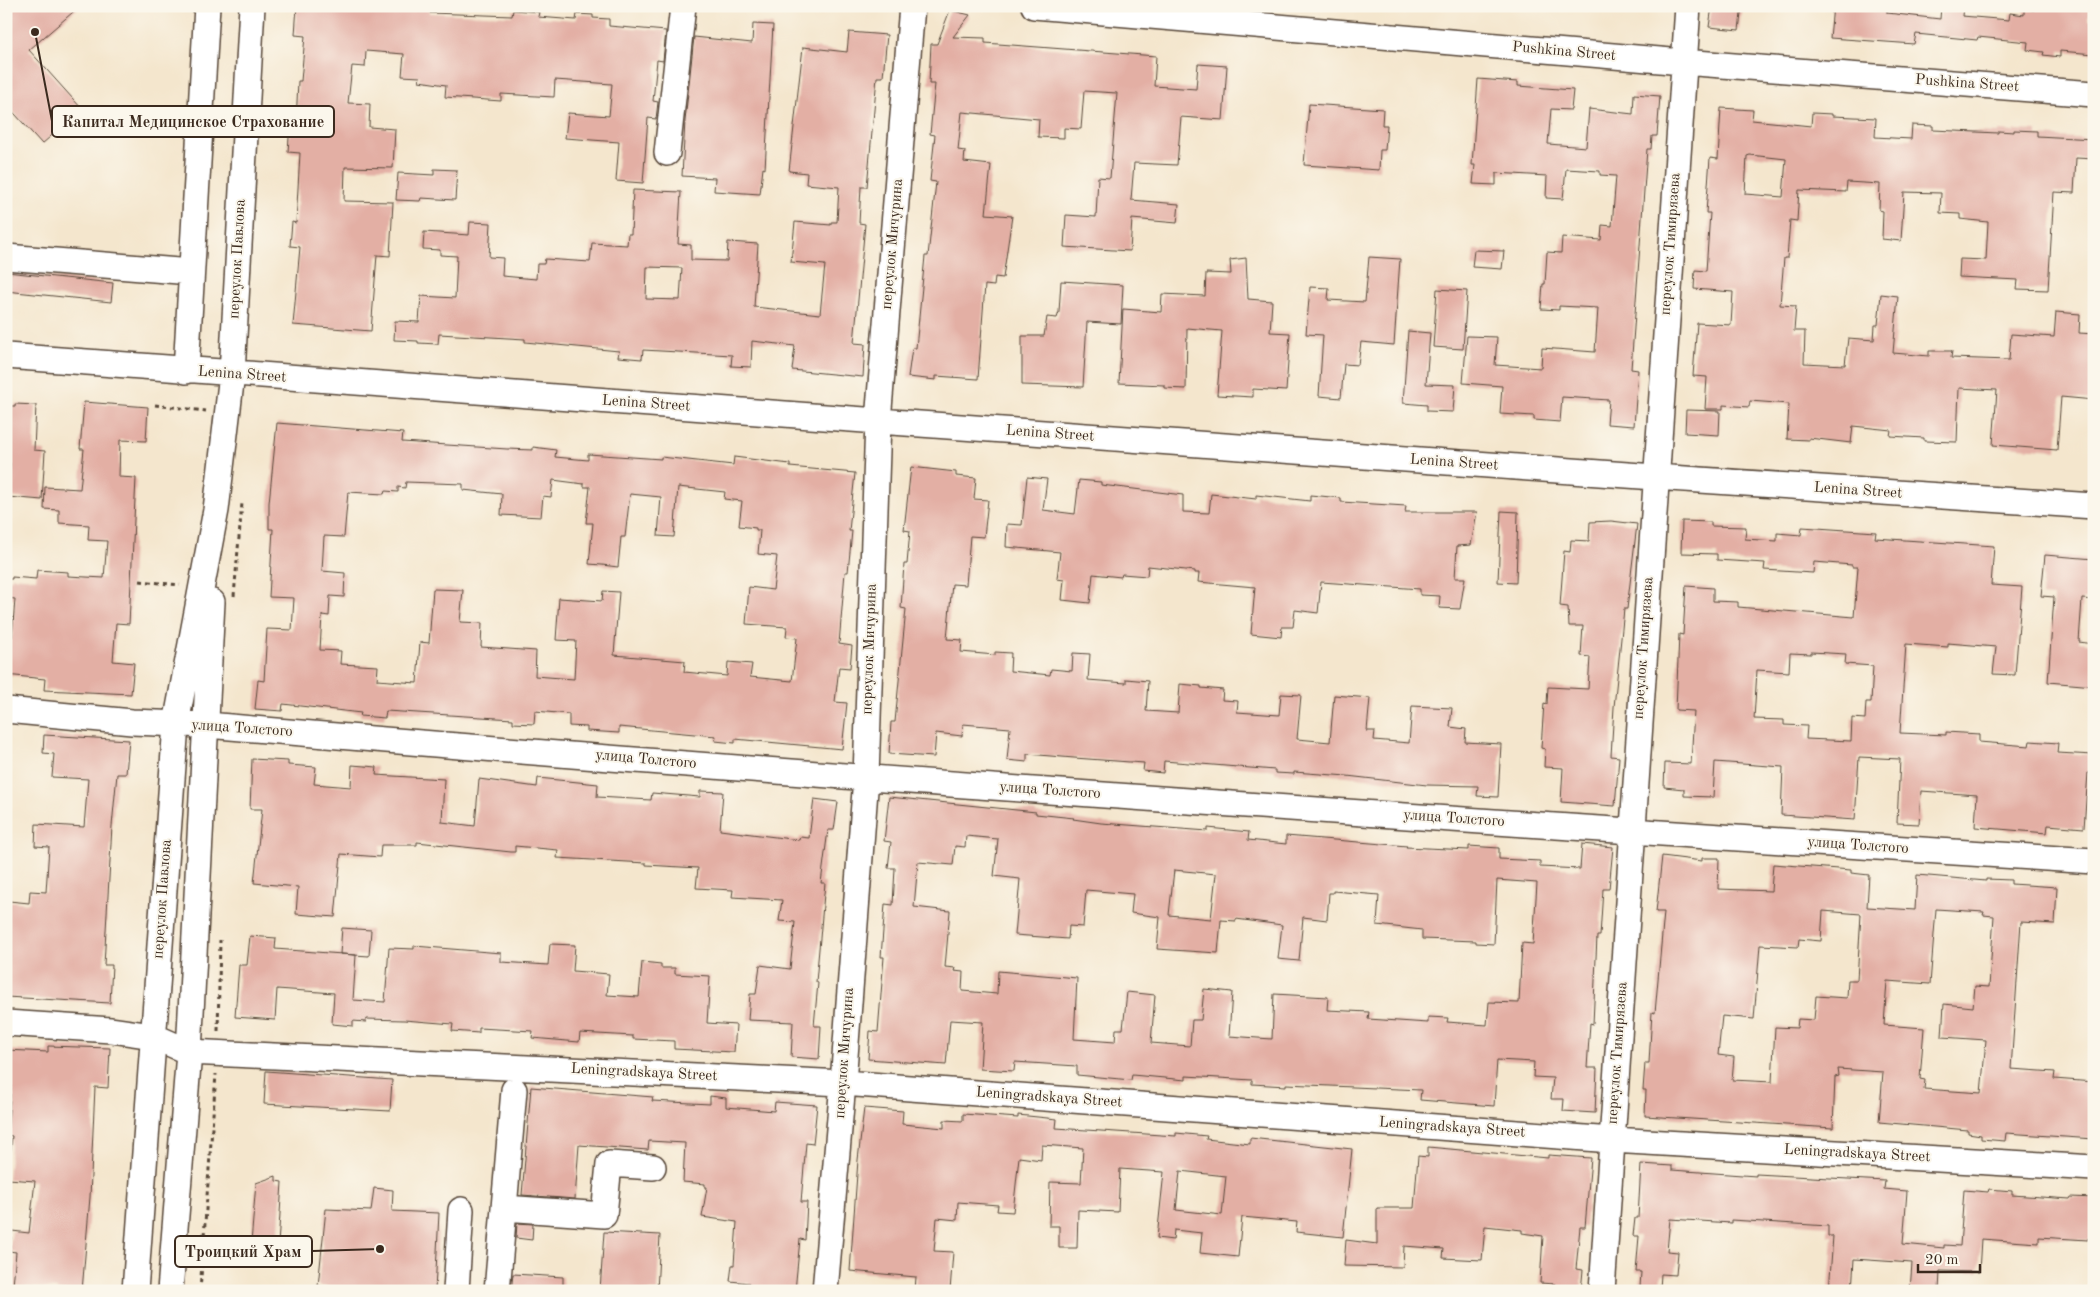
<svg xmlns="http://www.w3.org/2000/svg" width="2100" height="1297" viewBox="0 0 2100 1297" font-family="'Old Standard TT',serif">
<style>
.building{fill:#e3afa4;fill-rule:evenodd}
.lines{fill:none;stroke-linecap:round;stroke-linejoin:round}
.minor-casing{stroke:#574638;stroke-width:28}
.path{stroke:#574638;stroke-width:3;stroke-dasharray:4 4;stroke-linecap:butt}
.minor{stroke:#fff;stroke-width:25}
.labels{text-anchor:middle;dominant-baseline:central;stroke-width:4;stroke-linejoin:round;paint-order:stroke}
.street-label{font-size:15px;fill:#3b2a1e;stroke:#fbf7ec}
.leader{fill:none;stroke:#3b2a1e;stroke-width:2}
.callout-dot{fill:#3b2a1e;stroke:#fbf7ec;stroke-width:2}
.callout{fill:#fbf7ec;stroke:#3b2a1e;stroke-width:2}
.callout-label{font-size:16px;text-anchor:middle;font-weight:bold;fill:#3b2a1e}
</style>
<rect width="100%" height="100%" fill="#fbf7ec"/>
<filter id="ink" filterUnits="userSpaceOnUse"><feTurbulence type="fractalNoise" baseFrequency=".02" numOctaves="2"/><feDisplacementMap in="SourceGraphic" scale="10" xChannelSelector="R" yChannelSelector="G"/><feConvolveMatrix kernelMatrix="1 2 1 2 8 2 1 2 1" color-interpolation-filters="sRGB"/></filter>
<filter id="wash" filterUnits="userSpaceOnUse"><feTurbulence type="fractalNoise" baseFrequency=".0096" numOctaves="4" result="noise"/><feDisplacementMap in="SourceGraphic" scale="20" xChannelSelector="R" yChannelSelector="G"/><feGaussianBlur stdDeviation="1.12" result="paint"/><feColorMatrix in="noise" values="0 0 0 0 0 0 0 0 0 0 0 0 0 0 0 0 0 1.4 0 .05"/><feComposite in="paint" operator="in"/></filter>
<g filter="url(#wash)">
<rect width="100%" height="100%" fill="#f4e6cd"/>
<g id="blocks">
<path class="building" d="M6 6H80L29 50 82 109 42 144 6 104Z
M297 6H430V13L512 16 513 10 539 12 538 17 576 20 577 14 593 15V18L609 19V26L666 31 663 61 657 60 653 101 658 102 656 119 648 118 643 183 616 181 619 142 565 138 568 113 609 116 612 84 555 80 554 97 501 94V101L445 97 446 85 419 81 420 77 402 76 404 54 366 51 365 67 352 66 348 103 370 104 369 127 395 129 393 168 345 167 344 201 393 202 390 256 377 255 371 331 293 325 300 247 290 246 292 222 296 223 300 153 288 152 290 123H296L298 81H301L305 36 295 35Z
M1712 6H1742L1739 30 1709 27Z
M1833 6H1887V13L1940 19 1941 6H1963L1962 16 2009 20 2010 13 2024 15V9L2034 10V6H2089L2088 20 2094 21V54L2060 51V57L2043 55 2044 52 2027 50 2028 42 1978 37 1977 40 1916 34 1914 44 1830 38Z
M950 10 970 15 953 37 985 38V43L1156 56 1154 86 1196 89 1198 64 1227 66 1223 120 1181 117 1177 165 1134 163 1131 200 1179 204 1177 223 1132 219 1130 251 1064 247 1066 215 1096 217 1098 177 1110 178 1117 93 1084 91 1081 129 1064 128V138L1038 137 1039 119 962 112 958 150 965 151 964 162 991 165 986 214 1012 216 1003 278 995 277 994 286 985 285 978 379 936 376V380L908 377 912 348H916L925 256H928L936 182 930 181 935 135 930 134 935 84H929L931 44H937Z
M753 24 773 25 765 169 763 168 760 194 714 191 715 178 682 176 685 121 694 37 752 43Z
M849 32 887 35 883 77H877L867 187H861L859 223 865 224 854 343 865 344 863 377 792 370 795 346 752 341 751 367 731 366 732 355 643 350 642 359 618 357 619 351 525 342V339L439 334 438 344 418 343V341L394 340 395 321 419 322 421 296 455 298 457 256 440 255V250L423 249 424 232 469 235 470 222 491 223 489 257 503 258 502 276 536 279 537 264H544L545 259 590 262 592 243 627 245 628 234H631L633 190 681 192 678 244 691 245V260L727 261 728 242 758 244 754 307 820 314 825 265 791 262 795 222 831 225V222H837L839 187 806 184 807 173 789 171 803 47 847 52ZM647 267 682 268 680 300 646 299Z
M1478 79 1518 82V86L1573 90 1571 110 1551 109 1548 144 1586 147 1589 109 1633 114 1634 94 1660 96 1657 136H1652L1651 149H1647L1631 369 1638 370 1634 426 1607 424 1609 400 1562 397 1560 422 1534 420V416L1500 414 1502 386 1463 383 1467 336 1497 337 1495 365 1541 368 1542 348 1595 352 1598 308 1559 306V310L1541 309 1543 284H1545L1547 252 1561 253 1562 237 1601 240 1602 225 1612 226 1616 176 1600 175V171L1566 169 1563 199 1546 198 1547 176 1496 173V185L1473 184 1475 165H1472Z
M1309 104 1383 109 1382 125H1387L1385 150H1380L1379 170 1304 165Z
M1721 108 1753 110 1752 120 1811 126 1812 113 1832 114V116L1876 118 1875 137 1911 139 1912 125 1933 126V130L1998 133V131L2014 132V130L2037 131V136L2094 139V159L2076 158 2074 193 2054 192 2048 290 2017 289 2018 280 1959 277 1960 259 1986 260 1988 222 1960 219V214L1940 213 1941 193 1904 192 1901 241 1882 239 1883 211 1879 210 1880 184 1847 182 1846 192 1799 190 1797 221 1790 220 1787 258H1784L1780 305 1796 306 1794 331H1805L1804 363 1845 365 1848 338 1874 340 1875 325H1878L1881 294 1898 296 1893 353 1929 356V351H1952L1951 358 2009 360 2011 334 2054 337 2056 312 2080 314 2079 333 2094 334V400L2061 397 2057 450 1993 445 1997 390 1959 388 1957 442 1924 441V438L1890 436 1891 430 1853 426 1851 443 1809 438V440L1787 439 1789 404 1750 401 1749 407 1723 405V409H1705L1707 377 1693 376 1697 323 1731 325 1733 292 1694 289 1695 270 1706 271 1710 213H1706L1710 158 1718 159ZM1750 155 1786 159 1783 197 1745 194 1747 156Z
M434 169 457 170 455 200 421 198 420 201 396 200 398 173 434 175Z
M1474 250 1504 251 1502 269 1472 267Z
M1369 257 1400 259 1394 345 1361 342 1358 365 1344 364 1341 398 1319 396 1323 335 1306 334 1310 287 1329 288 1328 300 1365 302Z
M1246 258 1248 299 1272 301 1270 332 1290 333 1286 391 1253 389V397L1217 395 1222 331 1187 328 1186 389 1164 388V385L1119 383 1123 309 1161 312 1162 294 1205 296 1206 273 1231 274 1230 260Z
M6 272 113 283 111 302 6 291Z
M1061 281 1123 285 1121 324 1087 322 1083 387 1022 385V336H1044L1047 317 1057 318 1059 312Z
M1437 289 1467 291 1463 349 1433 347Z
M1408 331 1430 333 1426 384 1455 385 1453 412 1427 411V405L1403 403Z
M84 402 148 407 146 441 120 440 119 477 136 478 129 624 116 623 113 661 134 663 131 694 44 690 45 679 6 675V637H12L15 599 6 598V579H12V577L36 579 37 570 68 572V576L104 578 107 541 88 540 89 525 59 523V510L44 509 45 487 80 489 84 449H80Z
M15 404 36 405 34 450 45 451 42 500 8 497 10 463H6V406H15Z
M1686 410 1720 411 1719 435 1685 433Z
M277 423 403 433 402 442 507 449 533 450V447L556 450 555 457 588 460V454L661 459V457L733 465 734 457 790 464V467L855 473 849 531H852L848 572H845L839 644 852 646 850 668 839 667 835 702 847 703 842 749 735 739V743L715 741 716 736 619 727V733L587 731V727L569 726V714L535 711 534 724 513 723V719L386 711 385 718 360 716 361 713 283 704 282 711 255 709 258 680 264 681 267 629 292 630 294 598 269 597 273 529H269V503ZM553 480 584 484V487H590L586 523H593L589 564 602 565 618 567 621 537H625L630 494 661 497 658 536 674 537 678 487 725 492 724 499 742 501 739 526 756 528V530H760L758 554 777 556 773 590 749 587 746 624 787 627 786 637 797 638 792 681 750 677 752 664 728 662 727 676 684 672 685 661 614 655 619 592 603 591 602 601 559 598 556 640 576 641 574 679 535 676 536 651 481 647 482 623 460 622 463 590 433 589 429 643 420 642 417 683 377 680 378 666 340 664 341 651 320 650 322 615 329 616 330 596 344 597 345 573 322 571 324 536 344 537 348 492 384 494 385 491 398 492V487L405 488 406 482 463 484V490L502 494 501 515 541 517 543 496 551 497Z
M911 467 956 472V476L976 478 974 499 988 500 984 537 970 536 966 585 952 584 947 639 962 640 961 652 995 655V652L1011 653 1010 671 1050 675 1051 669 1072 671 1073 653 1090 654 1088 680 1126 683V679L1148 681 1146 711 1178 713 1180 684 1201 686V688L1223 690 1222 700 1238 701 1237 712 1279 715 1281 694 1301 695 1297 739 1330 742 1334 695 1370 698 1367 731H1375L1374 740 1409 743 1412 706 1452 708 1450 727 1466 729 1465 742 1501 744 1498 797 1477 796 1478 786 1427 785 1347 776 1294 772V774L1275 773V770L1164 761 1163 773 1143 771 1144 763 1074 758 1027 754V762L1007 760 1010 728 963 724 962 736 936 733 934 757 889 754 891 722H895L906 609 901 608 904 564H907L910 531 904 530Z
M1027 477 1047 479 1043 510 1075 514 1079 480 1101 482V485L1183 495V512L1209 513 1211 494 1256 499V495L1310 501V495L1341 498V502L1406 506 1405 512H1477L1471 545 1457 546 1455 578H1465L1460 609 1439 608 1440 596 1420 595V589L1321 582 1318 613 1295 610 1293 627H1282L1281 637 1251 634 1255 587 1198 582 1199 573H1195V571L1148 566 1147 576 1122 574 1121 577 1093 574 1090 603 1062 600 1064 580 1057 579 1060 552 1006 547 1007 524 1022 525Z
M1501 511 1518 512 1516 583 1498 582Z
M1611 521 1637 524 1627 609H1624L1614 707 1611 756 1619 757 1615 806 1561 802 1563 768 1544 767 1545 749 1541 748 1544 703 1547 704 1548 687 1588 689 1590 657 1581 656 1583 626H1569L1568 607 1560 606 1564 551 1570 552 1571 540 1589 541 1590 522Z
M1682 521 1711 522V526L1746 527 1745 539 1777 541V533L1801 535 1802 527 1876 532 1875 538 1994 546 1991 585 2022 587 2015 675 1993 674 1996 647 1948 643V647L1906 644 1900 733 1946 735V732L1979 734V742L2029 746 2030 741 2058 743 2057 753 2094 755 2092 773H2088L2084 828 2048 825 2047 833 1975 827 1977 795 1921 791 1919 824 1897 823 1900 759 1859 757 1855 820 1781 815 1783 767 1715 762 1713 797 1684 796V789L1664 787 1665 763 1691 764 1694 711 1676 710 1679 634 1683 635 1686 586 1713 588V601L1738 602V607L1854 617 1858 567H1852V565L1814 562 1813 573 1764 570 1765 563 1717 560V554L1681 553ZM1811 652 1846 654 1845 664 1873 666 1871 702H1866L1865 719 1852 718 1851 741 1806 739 1807 726 1784 725V720L1754 719 1757 670 1789 672 1790 653 1811 654Z
M2045 555 2094 559V600L2082 599 2079 642 2094 644V686L2048 682 2054 597 2041 596Z
M44 735 129 740 126 774H117L112 826 104 965H112L110 1003 6 997V932L9 901 29 903 30 891 46 892 49 847 35 846 36 824 84 827 88 779 52 777 54 754 43 753Z
M252 759 288 761V765L316 767 314 784 351 787 352 765 377 767 376 775 444 779 442 822 475 826 479 779 537 787 538 778 598 784 597 797 651 800 652 793 700 797V791L723 792 720 830 799 840 800 837 809 838 814 799 838 802 834 830H828L821 883H825L816 982 818 983 814 1026H821L819 1059 791 1057 793 1022 748 1020 750 994H756L760 965 790 969 795 922 779 921 782 900 732 897 733 890 696 888 698 868 646 865V863L557 858 558 850 515 846V852H511L417 842V845H381L380 857 341 854 335 917 296 914 298 887 254 883 262 809H250Z
M889 797 1036 812V814L1074 818 1073 819 1101 823 1208 831V828L1249 832 1248 840 1286 844V836L1407 846 1406 847 1469 850V846L1499 848V859L1540 861V867L1580 869 1582 844 1613 847 1609 889H1603L1600 936H1597L1593 1024 1590 1023 1587 1068H1597L1595 1113 1563 1111 1564 1099H1551L1553 1078 1533 1077 1534 1062 1497 1060 1494 1106 1420 1100 1421 1090 1286 1084V1086L1252 1084V1080L1186 1076V1080L1132 1075 1131 1080 1077 1075V1066L1015 1062 1014 1071 980 1069 983 1022 950 1020 946 1065 868 1059 870 1031 878 1032 884 957H881L885 904 893 905 895 868H888L891 842 884 841ZM966 836 998 839 994 876 1020 879 1015 935 1068 939 1069 926 1083 927 1086 890 1133 894 1131 913 1160 917 1157 949 1218 953 1221 920 1236 921V919L1282 925 1278 959 1299 961 1303 917 1327 920 1329 893H1333V891L1379 895 1377 925 1422 930V939L1476 941V943L1494 944 1497 880 1537 883 1533 944 1522 943 1519 1003 1489 1002 1487 1025 1447 1022 1448 1018 1428 1017V1023L1368 1019 1369 1012 1327 1010 1328 997 1274 994 1272 1039 1229 1036 1232 992 1204 989 1201 1020H1192L1190 1046 1151 1043 1155 995 1127 992 1123 1029H1116L1115 1042 1074 1039 1077 978 998 971 997 994 962 991 963 972 954 971 955 968 945 967 950 911 914 907 918 862 953 865 955 846 965 847ZM1174 870 1216 874 1211 919 1169 915Z
M1662 856 1702 861V858H1719L1718 889 1771 891 1773 864 1851 870V873L1869 875 1867 907 1915 910 1917 875 1986 881V879L2011 880V884L2057 887 2055 924 2021 922 2011 1069 2055 1072 2054 1079 2094 1082V1139L2006 1133 2005 1141 1981 1139V1135L1968 1133V1130L1879 1122 1883 1072 1838 1069 1839 1076 1835 1077 1833 1128 1645 1116 1646 1090H1643L1645 1063H1649L1652 1012 1655 1013 1664 912H1656ZM1936 909 1984 912 1983 915 1994 916 1989 987 1975 986 1973 1007 1944 1004 1942 1037 1986 1040 1981 1093 1924 1089 1925 1080 1920 1079 1924 1028 1884 1025 1887 981 1930 984ZM1823 911 1861 914 1857 980H1848L1847 998 1816 996 1814 1020 1798 1019 1797 1028 1775 1027 1772 1082 1732 1080 1734 1057 1718 1055 1722 1016 1754 1019 1760 945 1798 947 1799 939 1821 941Z
M342 928 371 930 369 956 340 954Z
M250 936 276 938 275 949 356 955 353 1000 385 1002 389 948 414 949V946L501 953V962L548 965 550 944 575 945 573 971 609 974 607 995 639 997 642 962 661 964V968H675V974L710 976 707 1023 736 1025 734 1052 674 1049V1041L633 1039V1036L580 1033 579 1042 532 1038 533 1031 479 1028V1033L452 1031 453 1024 404 1020 366 1019V1022L353 1021V1026L332 1024 334 993 277 989 275 1020 235 1017 239 965H247Z
M48 1046 110 1048 108 1088 95 1087 90 1197 82 1291H57V1289L13 1286 16 1252 9 1251 12 1231 29 1233 35 1181 8 1179 12 1136 7 1135 11 1086 6 1091V1050L48 1052Z
M266 1071 392 1080 390 1111 264 1104Z
M531 1087 653 1097 652 1101 710 1104V1096L726 1098V1107L774 1111 775 1102 817 1105 813 1144 806 1143 801 1202H807L805 1240 800 1239 795 1291H749V1283L730 1281 732 1265H734L737 1222 702 1217 707 1187H705V1184L683 1182 685 1143 649 1141 648 1150 579 1145 575 1199 522 1195Z
M864 1108 903 1111 902 1124 944 1128V1120L963 1121V1114L1018 1118V1115L1057 1119 1056 1128 1176 1136V1133L1207 1136 1206 1139 1250 1144V1138L1352 1149 1343 1237 1296 1232 1297 1222 1242 1217 1238 1257 1200 1253 1202 1233 1174 1230 1173 1240 1157 1238 1164 1172 1120 1169 1118 1212 1078 1210 1077 1248H1059V1226H1049L1050 1182 1081 1183 1083 1148 1042 1145 1041 1160 1019 1157 1013 1212 997 1211 998 1205 958 1202 957 1220 937 1218 934 1251 953 1252 950 1291H915L916 1277 850 1271 858 1160ZM1180 1171 1226 1176 1222 1215 1176 1210Z
M1428 1147 1548 1158V1155L1591 1158 1585 1227H1580L1576 1269 1583 1270 1581 1291 1555 1289V1284L1540 1283 1543 1236 1522 1233V1230L1485 1226 1482 1260 1443 1258 1444 1249 1404 1246 1403 1267 1344 1266 1346 1240 1377 1244V1208H1414L1418 1156 1428 1157Z
M1641 1164 1672 1166V1170L1756 1176V1174L1885 1181 1884 1189 1907 1191 1903 1244 1944 1248V1245L1960 1246 1964 1190 1988 1192 1989 1189 2012 1191V1195L2070 1199 2071 1197 2094 1198 2091 1239 2088 1238V1240L2039 1237V1243L1981 1239 1979 1272 1940 1271 1939 1291H1910L1912 1263 1854 1259 1852 1291H1829L1833 1236H1828V1226L1731 1220V1223L1670 1219 1667 1251 1678 1252 1676 1275 1661 1274 1660 1289 1640 1287 1641 1272H1636L1639 1236H1633L1635 1218H1638Z
M276 1176V1181L282 1182 278 1245 251 1243 256 1183Z
M374 1188 393 1190 392 1211 439 1213 435 1291H365L318 1286 326 1209 371 1211Z
M517 1223 533 1224 532 1240 516 1238Z
M604 1232 660 1235 657 1291H600Z
M513 1274 563 1277V1291H511Z"/>
</g>
</g>
<g filter="url(#ink)">
<use href="#blocks" fill-opacity="0" stroke="#574638" stroke-width="1"/>
<g class="lines">
<g class="minor-casing">
<path id="minor" d="M1034 6 1683 62 2094 94
M667 153 683 6
M6 257 191 272
M6 356 878 421 1655 477 2094 506
M186 371 207 6
M6 710 132 722 207 725C835 779 1464 821 2094 861
M6 1023 111 1030 153 1036 189 1052 843 1083 1612 1140 2094 1168
M504 1208 604 1215 609 1164 653 1167
M135 1291 176 724 216 510 232 374 252 6
M170 1291 189 1052 212 602
M456 1291 461 1210
M497 1291 514 1090
M825 1291 843 1083 866 777 878 421 912 6
M1602 1291 1688 6"/>
</g>
<path class="path" d="M155 405 206 411
M140 581 180 585
M234 596 242 503
M218 1031 220 940
M200 1291 216 1074"/>
<use href="#minor" class="minor"/>
</g>
</g>
<g class="labels">
<g class="street-label">
<text transform="translate(1564 52) rotate(5)">Pushkina Street</text>
<text transform="translate(1967 84) rotate(4)">Pushkina Street</text>
<text transform="translate(893 244) rotate(-85)">переулок Мичурина</text>
<text transform="translate(1671 244) rotate(-86)">переулок Тимирязева</text>
<text transform="translate(238 259) rotate(-87)">переулок Павлова</text>
<text transform="translate(242 375) rotate(4)">Lenina Street</text>
<text transform="translate(646 404) rotate(4)">Lenina Street</text>
<text transform="translate(1050 434) rotate(4)">Lenina Street</text>
<text transform="translate(1454 463) rotate(4)">Lenina Street</text>
<text transform="translate(1858 491) rotate(4)">Lenina Street</text>
<text transform="translate(1644 648) rotate(-86)">переулок Тимирязева</text>
<text transform="translate(870 649) rotate(-88)">переулок Мичурина</text>
<text transform="translate(242 729) rotate(4)">улица Толстого</text>
<text transform="translate(646 760) rotate(5)">улица Толстого</text>
<text transform="translate(1050 791) rotate(4)">улица Толстого</text>
<text transform="translate(1454 819) rotate(4)">улица Толстого</text>
<text transform="translate(1858 846) rotate(4)">улица Толстого</text>
<text transform="translate(163 899) rotate(-86)">переулок Павлова</text>
<text transform="translate(845 1053) rotate(-86)">переулок Мичурина</text>
<text transform="translate(1618 1053) rotate(-86)">переулок Тимирязева</text>
<text transform="translate(644 1073) rotate(3)">Leningradskaya Street</text>
<text transform="translate(1049 1098) rotate(4)">Leningradskaya Street</text>
<text transform="translate(1452 1128) rotate(4)">Leningradskaya Street</text>
<text transform="translate(1857 1154) rotate(3)">Leningradskaya Street</text>
</g>
</g>
<path class="leader" d="M35 32L52 121M380 1249L312 1251"/>
<g class="callout-dot">
<circle cx="35" cy="32" r="5"/>
<circle cx="380" cy="1249" r="5"/>
</g>
<g class="callout">
<rect x="52" y="106" width="282" height="31" rx="5"/>
<rect x="175" y="1236" width="137" height="31" rx="5"/>
</g>
<g class="callout-label">
<text x="193" y="127">Капитал Медицинское Страхование</text>
<text x="243" y="1257">Троицкий Храм</text>
</g>
<rect width="2100" height="1297" fill="none" stroke="#fbf7ec" stroke-width="25"/>
<path d="M1918 1264v8h62v-8" fill="none" stroke="#3b2a1e" stroke-width="2.5"/>
<text x="1925" y="1264" font-size="15" fill="#3b2a1e" stroke="#fbf7ec" stroke-width="4" paint-order="stroke">20 m</text>
</svg>
